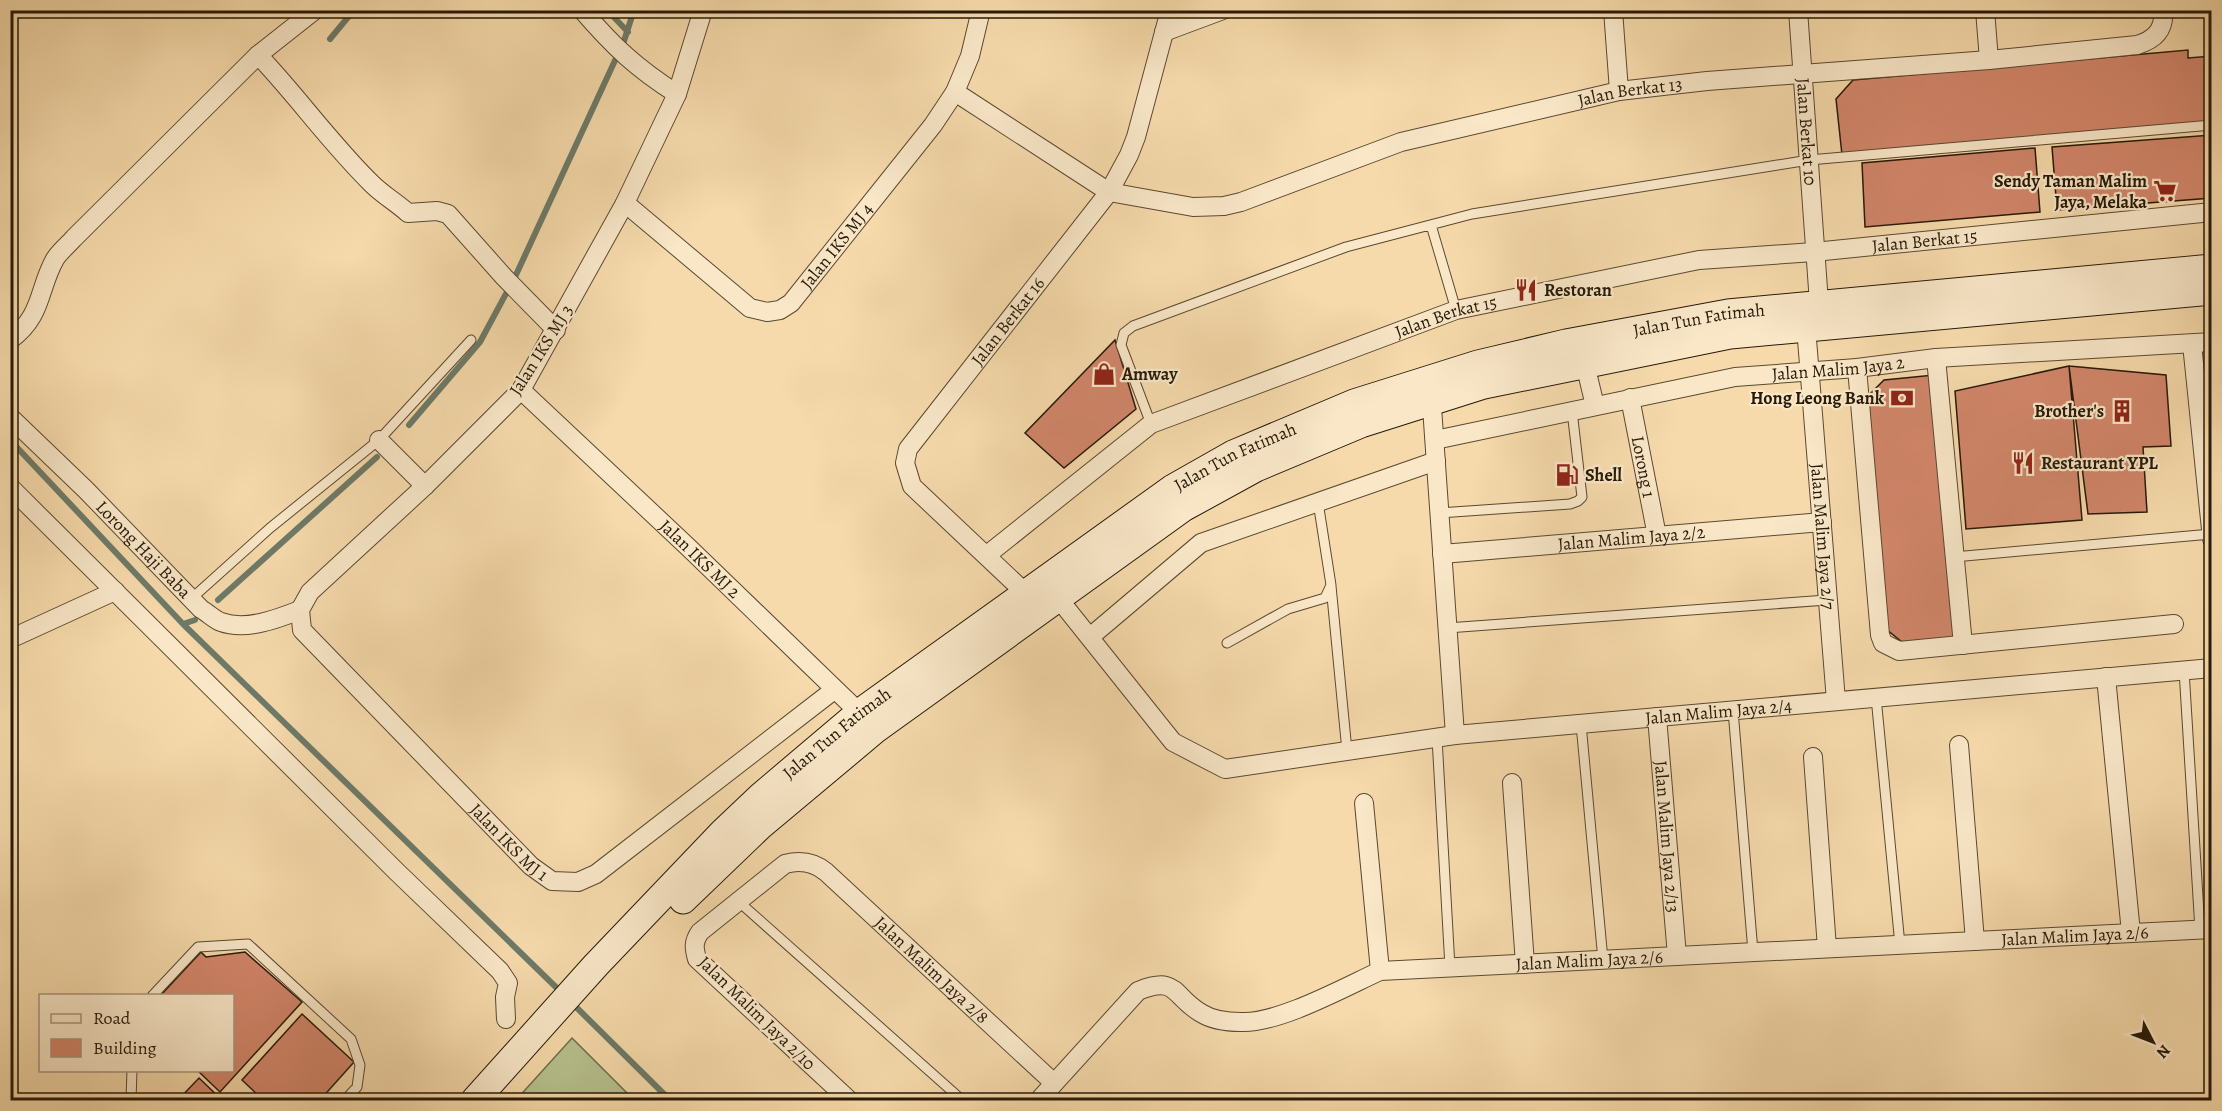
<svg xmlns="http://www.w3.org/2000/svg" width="2222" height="1111" viewBox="0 0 2222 1111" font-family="Alegreya,serif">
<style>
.green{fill:#b6c18e;stroke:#6e6d4a;stroke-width:1.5}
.water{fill:#9dbba9;stroke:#6d7a68;stroke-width:1.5}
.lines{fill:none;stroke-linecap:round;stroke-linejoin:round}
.stream{stroke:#6d7a68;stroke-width:6}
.building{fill:#d2866b;stroke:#261907;stroke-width:1.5}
.lane-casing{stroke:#5a4930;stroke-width:11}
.street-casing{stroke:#5a4930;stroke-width:20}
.secondary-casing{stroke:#261907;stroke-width:29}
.lane{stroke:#f9e7c8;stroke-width:9}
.street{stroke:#f9e7c8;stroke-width:18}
.secondary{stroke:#f9e7c8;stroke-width:27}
.labels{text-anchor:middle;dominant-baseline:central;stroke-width:4.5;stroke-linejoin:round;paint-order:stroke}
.street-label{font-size:18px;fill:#261907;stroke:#f9e7c8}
.poi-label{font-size:18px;font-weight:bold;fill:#261907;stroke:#f9e7c8;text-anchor:start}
</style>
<rect width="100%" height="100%" fill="#f6daab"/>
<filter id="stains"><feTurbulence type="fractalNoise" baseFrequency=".00333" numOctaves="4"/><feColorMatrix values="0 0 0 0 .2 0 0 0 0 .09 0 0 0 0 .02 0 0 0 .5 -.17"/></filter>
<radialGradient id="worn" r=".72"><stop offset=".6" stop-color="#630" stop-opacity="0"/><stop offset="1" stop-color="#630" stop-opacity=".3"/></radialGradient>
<path class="green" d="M572 1038 634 1100H516Z"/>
<path class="water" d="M2195 1094 2199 1100H2014L2016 1098Z"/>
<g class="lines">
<path class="stream" d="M607 10 628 32
M330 39 354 10
M409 425 480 342 515 277 624 41 634 10
M10 440 183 624 563 994
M218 600 377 457
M183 624 195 620
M572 1003 670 1100"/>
</g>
<path class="building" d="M2188 50V58L2212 56V121L1842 155 1836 99 1853 80Z
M2212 135V198L2057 210 2052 147Z
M2035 148 2040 212 1865 227 1862 163Z
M1115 340 1136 409 1064 468 1025 433Z
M2069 366 2166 375 2171 446 2143 447 2147 512 2088 514Z
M2069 366 2082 520 1966 529 1955 391Z
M1934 375 1955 637 1902 642 1886 629 1868 396 1884 380Z
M201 952 206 957 245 952 302 1002 220 1092 197 1070H232V996H160Z
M302 1014 354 1062 320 1100H263L242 1080Z
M199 1078 222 1100H178Z"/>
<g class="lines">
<g class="lane-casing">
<path id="lane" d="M1431 225 1456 310
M1151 424 1121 345 1124 333 1133 326 1346 247 1472 214 1809 160 2212 125
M1439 513 1570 504 1578 501 1582 497 1572 411
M1954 557 2211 534
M1331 586 1347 751
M191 599 270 528 379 440 471 340
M1447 628 1827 600
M1227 643 1288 609 1325 598 1331 585 1318 502
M2184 670 2200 930
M1876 697 1900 945
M1733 710 1753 952
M1581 724 1603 960
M1437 738 1450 967
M738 901 962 1100
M152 996 198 947 248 944 351 1039 360 1065 357 1087 345 1100
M131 1100 132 1070"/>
</g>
<g class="street-casing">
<g id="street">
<path d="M582 10C613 46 636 68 677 94"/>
<path id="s1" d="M703 10 677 94 625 203 521 390 425 486 310 592 300 610 302 630 531 866 552 881 578 882 596 874 834 690"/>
<path d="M1613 10 1619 91"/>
<path id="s2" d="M1798 10 1819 303"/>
<path d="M1985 10 1989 60"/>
<path d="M1164 32 1223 10"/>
<path d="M258 55C298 97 331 144 372 184 383 195 397 203 408 213L437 211 448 214 504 277 556 330"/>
<path id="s3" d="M955 92 1109 192 1193 207 1224 206 1241 202 1401 142 1619 91 1707 81 1989 60 2137 45C2154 40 2165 30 2163 10"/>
<path id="s4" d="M625 203 750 308 767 312 780 310 791 303 933 125 955 92 970 56 981 10"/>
<path id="s5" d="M1806 327 1836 701"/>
<path d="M10 340C43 316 38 289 55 259 60 251 68 245 74 238L258 55 315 10"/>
<path d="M2192 344 2212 539"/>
<path d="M1936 358 1963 645"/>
<path d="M1585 364 1595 406"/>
<path d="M1857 368 1880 635 1883 643 1899 651 2174 624"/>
<path id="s6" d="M521 390 688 547 867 720"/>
<path d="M1431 393 1455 735"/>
<path id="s7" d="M1630 398 1657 536"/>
<path id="s8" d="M10 417 86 490 201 609C208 613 215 620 221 622 246 631 277 619 300 610"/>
<path d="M379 440 425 486"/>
<path id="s9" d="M1435 440 1735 377 1857 368 1936 358 2212 342"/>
<path d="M10 487 397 872 500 971 508 983 505 997 506 1019"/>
<path id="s10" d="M1442 554 1822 522"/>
<path id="s11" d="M987 555 1151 424 1456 310 1699 260 1814 252 2212 212"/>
<path id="s12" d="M1058 598 1173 742 1225 769 1455 735 2212 668"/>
<path id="s13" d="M1034 601 912 486 905 463 908 449 1109 192 1129 155 1136 137 1170 10"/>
<path d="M1090 637 1201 543 1436 461"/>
<path d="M10 639 115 591"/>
<path d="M2106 677 2131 933"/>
<path id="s14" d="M1657 717 1677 956"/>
<path d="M1959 745 1975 941"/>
<path d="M1813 757 1827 948"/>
<path d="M1512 783 1525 964"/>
<path d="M1364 803 1380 971"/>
<path id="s15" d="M849 1100 697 959C694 948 693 942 700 932L785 864C800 860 814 862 826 872L1054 1083"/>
<path id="s16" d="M1039 1100 1138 991C1178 975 1172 996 1201 1013 1212 1020 1228 1022 1241 1022 1278 1024 1345 987 1380 971L2212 929"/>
</g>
</g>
<g class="secondary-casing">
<g id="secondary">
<path d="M683 900 759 827 876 729 1183 508 1256 468 1361 424 1484 385 1730 335 2212 291"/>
<path id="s17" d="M475 1100 596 965 723 832 761 796 859 713 1173 488 1233 454 1354 403 1478 364 1566 343 1728 313 2212 268"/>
</g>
</g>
<use href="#lane" class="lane"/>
<use href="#street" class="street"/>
<use href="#secondary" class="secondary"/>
</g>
<defs>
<g id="supermarket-bare" transform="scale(1.8)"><path d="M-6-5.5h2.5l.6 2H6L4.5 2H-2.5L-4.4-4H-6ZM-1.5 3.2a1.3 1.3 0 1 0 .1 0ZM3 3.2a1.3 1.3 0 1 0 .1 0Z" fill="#8f2418" stroke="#f9e7c8" stroke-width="2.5" paint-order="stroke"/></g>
<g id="restaurant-bare" transform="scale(1.8)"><path d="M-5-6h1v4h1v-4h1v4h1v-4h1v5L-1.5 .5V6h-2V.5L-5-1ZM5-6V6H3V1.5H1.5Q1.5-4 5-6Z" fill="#8f2418" stroke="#f9e7c8" stroke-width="2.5" paint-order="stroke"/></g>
<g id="shop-bare" transform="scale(1.8)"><path d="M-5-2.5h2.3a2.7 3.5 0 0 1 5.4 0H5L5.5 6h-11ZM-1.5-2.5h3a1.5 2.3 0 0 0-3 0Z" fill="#8f2418" stroke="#f9e7c8" stroke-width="2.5" paint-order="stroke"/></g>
<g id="bank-bare" transform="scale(1.8)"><path d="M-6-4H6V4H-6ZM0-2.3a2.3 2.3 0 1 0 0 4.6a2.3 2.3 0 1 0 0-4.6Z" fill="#8f2418" stroke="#f9e7c8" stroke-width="2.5" paint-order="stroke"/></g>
<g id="building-bare" transform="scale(1.8)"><path d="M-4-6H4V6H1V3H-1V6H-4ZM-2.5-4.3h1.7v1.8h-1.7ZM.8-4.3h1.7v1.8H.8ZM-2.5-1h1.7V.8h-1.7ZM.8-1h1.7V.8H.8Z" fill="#8f2418" stroke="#f9e7c8" stroke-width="2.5" paint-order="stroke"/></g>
<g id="fuel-bare" transform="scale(1.8)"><path d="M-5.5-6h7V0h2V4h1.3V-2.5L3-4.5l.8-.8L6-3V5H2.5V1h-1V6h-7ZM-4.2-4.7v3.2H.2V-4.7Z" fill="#8f2418" stroke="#f9e7c8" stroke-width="2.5" paint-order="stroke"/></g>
</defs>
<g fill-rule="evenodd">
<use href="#supermarket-bare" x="2165" y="191"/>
<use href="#restaurant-bare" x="1526" y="290"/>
<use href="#shop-bare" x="1104" y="374"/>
<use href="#bank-bare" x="1902" y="398"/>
<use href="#building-bare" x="2122" y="411"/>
<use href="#restaurant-bare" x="2023" y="463"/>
<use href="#fuel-bare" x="1567" y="475"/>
</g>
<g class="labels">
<g class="street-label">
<text stroke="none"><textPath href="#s3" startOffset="723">Jalan Berkat 13</textPath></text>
<text stroke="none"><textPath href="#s2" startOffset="122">Jalan Berkat 10</textPath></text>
<text stroke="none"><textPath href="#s11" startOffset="1010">Jalan Berkat 15</textPath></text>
<text stroke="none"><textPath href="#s4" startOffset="280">Jalan IKS MJ 4</textPath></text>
<text stroke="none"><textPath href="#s11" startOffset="524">Jalan Berkat 15</textPath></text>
<text stroke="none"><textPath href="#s17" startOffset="1488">Jalan Tun Fatimah</textPath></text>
<text stroke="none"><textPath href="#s13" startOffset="368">Jalan Berkat 16</textPath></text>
<text transform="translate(541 350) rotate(-58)">Jalan IKS MJ 3</text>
<text stroke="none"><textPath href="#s9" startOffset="410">Jalan Malim Jaya 2</textPath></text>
<text stroke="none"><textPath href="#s17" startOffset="1002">Jalan Tun Fatimah</textPath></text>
<text stroke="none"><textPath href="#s7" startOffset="70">Lorong 1</textPath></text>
<text stroke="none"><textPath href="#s5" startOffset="210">Jalan Malim Jaya 2/7</textPath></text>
<text stroke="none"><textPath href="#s10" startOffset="190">Jalan Malim Jaya 2/2</textPath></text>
<text stroke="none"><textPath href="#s8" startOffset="188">Lorong Haji Baba</textPath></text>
<text stroke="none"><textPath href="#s6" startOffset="246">Jalan IKS MJ 2</textPath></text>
<text stroke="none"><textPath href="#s12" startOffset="740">Jalan Malim Jaya 2/4</textPath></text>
<text stroke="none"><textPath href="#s17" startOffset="516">Jalan Tun Fatimah</textPath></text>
<text stroke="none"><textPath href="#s14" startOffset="120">Jalan Malim Jaya 2/13</textPath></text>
<text stroke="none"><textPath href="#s1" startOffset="1052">Jalan IKS MJ 1</textPath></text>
<text stroke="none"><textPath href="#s16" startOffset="1107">Jalan Malim Jaya 2/6</textPath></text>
<text stroke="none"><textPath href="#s16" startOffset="621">Jalan Malim Jaya 2/6</textPath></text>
<text stroke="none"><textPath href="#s15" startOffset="532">Jalan Malim Jaya 2/8</textPath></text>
<text transform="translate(757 1013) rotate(44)">Jalan Malim Jaya 2/10</text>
</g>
<g class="poi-label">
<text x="2147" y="181" text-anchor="end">Sendy Taman Malim<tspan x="2147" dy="21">Jaya, Melaka</tspan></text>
<text x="1544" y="290">Restoran</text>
<text x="1122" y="374">Amway</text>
<text x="1884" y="398" text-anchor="end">Hong Leong Bank</text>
<text x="2104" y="411" text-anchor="end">Brother's</text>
<text x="2041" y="463">Restaurant YPL</text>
<text x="1585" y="475">Shell</text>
</g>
</g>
<rect width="2222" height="1111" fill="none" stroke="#f6daab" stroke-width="36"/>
<rect x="12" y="12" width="2198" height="1087" fill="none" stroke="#261907" stroke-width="3"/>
<rect x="18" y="18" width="2186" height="1075" fill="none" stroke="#261907" stroke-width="1.5"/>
<rect x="39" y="994" width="195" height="78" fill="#f9e7c8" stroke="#a5957b" stroke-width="1.5"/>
<rect x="51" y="1014" width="30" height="9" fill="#f9e7c8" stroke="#a5957b" stroke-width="1.5"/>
<text x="93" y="1024" font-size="18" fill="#261907">Road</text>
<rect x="51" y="1039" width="30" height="18" fill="#d2866b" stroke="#a5957b" stroke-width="1.5"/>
<text x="93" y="1054" font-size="18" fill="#261907">Building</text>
<g transform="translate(2153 1042) rotate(132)" stroke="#f9e7c8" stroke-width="4.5" paint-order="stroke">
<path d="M0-4.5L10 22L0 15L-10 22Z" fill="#261907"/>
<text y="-9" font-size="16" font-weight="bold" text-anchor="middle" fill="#261907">N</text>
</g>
<rect width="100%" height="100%" filter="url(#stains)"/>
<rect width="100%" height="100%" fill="url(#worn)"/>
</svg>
